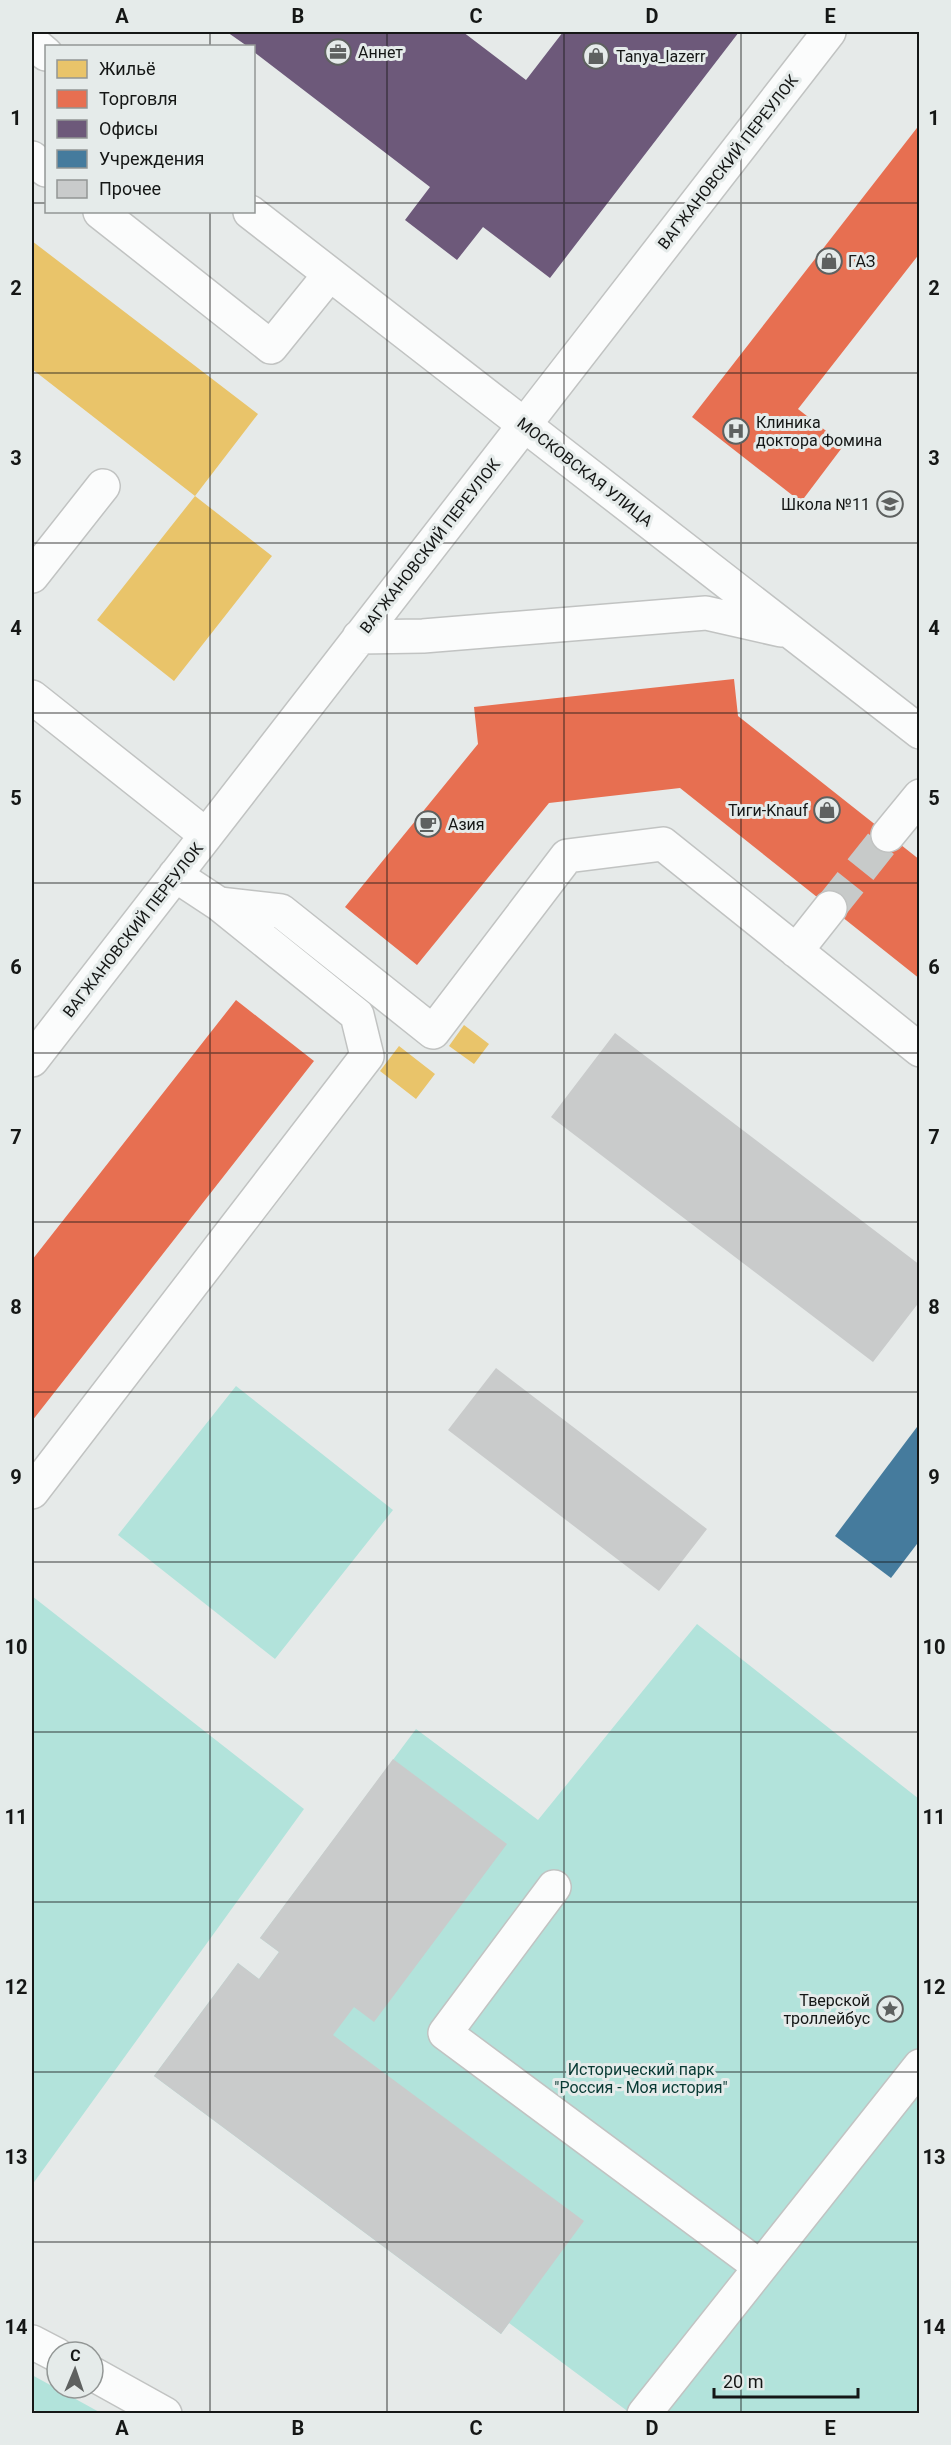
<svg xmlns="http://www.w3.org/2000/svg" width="951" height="2445" viewBox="0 0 951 2445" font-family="Roboto,sans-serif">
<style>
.green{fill:#b2e3db}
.homes{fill:#e9c46a}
.shops{fill:#e76f51}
.offices{fill:#6d597a}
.public{fill:#457b9d}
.building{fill:#c9cbcb}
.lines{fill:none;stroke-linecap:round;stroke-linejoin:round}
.minor-tunnel{stroke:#c7cac9;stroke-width:33;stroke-dasharray:33 16;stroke-linecap:butt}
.minor-casing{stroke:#c1c3c2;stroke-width:36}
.major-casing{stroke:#c1c3c2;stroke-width:36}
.minor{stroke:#fbfcfc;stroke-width:33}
.major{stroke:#fbfcfc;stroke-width:33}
.grid{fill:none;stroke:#151716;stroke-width:1.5;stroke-opacity:0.55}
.labels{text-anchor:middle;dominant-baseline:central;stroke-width:6;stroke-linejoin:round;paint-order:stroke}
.poi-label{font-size:16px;fill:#151716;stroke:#e5ebea;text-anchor:start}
.street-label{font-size:16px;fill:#151716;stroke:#e5ebea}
.park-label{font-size:16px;fill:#083a34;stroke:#e5ebea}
.neatline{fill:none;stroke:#151716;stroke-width:2}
.grid-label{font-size:20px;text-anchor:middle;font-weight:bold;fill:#151716}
</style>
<rect width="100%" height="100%" fill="#e6eae9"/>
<path class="green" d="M236 1386 393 1510 275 1659 118 1535Z
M32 1596 304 1809 32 2185Z
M697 1624 919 1799V2413H630L509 2323 501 2334 154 2076 238 1963 259 1979 279 1952 260 1938 416 1729 538 1820Z
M32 2375 101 2413H41L32 2409Z"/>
<path class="homes" d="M32 241 258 414 195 496 32 369Z
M195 496 272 556 174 681 97 620Z
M464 1025 489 1044 474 1064 449 1046Z
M399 1046 435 1074 416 1099 380 1071Z"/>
<path class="shops" d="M920 124V253L798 409 844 445 801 502 692 417Z
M734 679 738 716 920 860V979L680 788 549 803 417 965 345 907 478 744 474 707Z
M236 1000 314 1061 32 1421V1260Z"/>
<path class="offices" d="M227 32H463L526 80 563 32H739L550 278 483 227 457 260 405 220 430 187 254 52V46H247Z"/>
<path class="public" d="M920 1423V1540L891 1578 835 1536Z"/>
<path class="building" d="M615 1033 920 1265V1301L873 1362 551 1117Z
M496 1368 707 1529 659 1591 448 1430Z
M393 1759 507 1844 374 2022 354 2007 333 2035 584 2221 501 2334 154 2076 238 1963 259 1979 279 1952 260 1938Z"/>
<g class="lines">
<path class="minor-tunnel" d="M830 908 888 835"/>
<g class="minor-casing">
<path id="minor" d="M32 42 46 54
M32 158 46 170
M100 212 271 347 330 274
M250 212 920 732
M32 576 103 486
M359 637 423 636 706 613 781 630
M32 697 206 835
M888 835 920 796
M219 904 281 911 433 1032 567 856 663 844 920 1050
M796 951 830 908
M32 1060 829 32
M32 1492 367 1056 357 1015 219 904 175 875
M554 1887 445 2033 759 2266
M644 2414 920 2066"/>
</g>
<g class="major-casing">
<path id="major" d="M32 2342 57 2355
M93 2374 165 2414"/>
</g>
<use href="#minor" class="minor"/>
<use href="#major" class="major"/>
</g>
<path class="grid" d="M210 32V46M387 32V2414M564 32V2414M741 32V2414M32 203H46M254 203H920M210 212V2414M32 373H920M32 543H920M32 713H920M32 883H920M32 1053H920M32 1222H920M32 1392H920M32 1562H920M32 1732H920M32 1902H920M32 2072H920M32 2242H920"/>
<defs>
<g id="office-ring" transform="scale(1.35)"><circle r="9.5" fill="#e5ebea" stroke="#5e6160" stroke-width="1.5"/><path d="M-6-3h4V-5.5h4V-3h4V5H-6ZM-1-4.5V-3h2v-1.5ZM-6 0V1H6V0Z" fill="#5e6160"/></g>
<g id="shop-ring" transform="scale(1.35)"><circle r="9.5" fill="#e5ebea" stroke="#5e6160" stroke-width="1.5"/><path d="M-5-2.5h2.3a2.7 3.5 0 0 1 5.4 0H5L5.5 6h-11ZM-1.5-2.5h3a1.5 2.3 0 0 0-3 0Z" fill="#5e6160"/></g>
<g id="hospital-ring" transform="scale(1.35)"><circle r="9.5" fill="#e5ebea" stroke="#5e6160" stroke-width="1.5"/><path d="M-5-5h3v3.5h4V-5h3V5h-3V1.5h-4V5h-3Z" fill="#5e6160"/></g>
<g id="school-ring" transform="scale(1.35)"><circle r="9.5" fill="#e5ebea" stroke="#5e6160" stroke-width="1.5"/><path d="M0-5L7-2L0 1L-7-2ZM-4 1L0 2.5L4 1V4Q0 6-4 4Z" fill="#5e6160"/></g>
<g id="cafe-ring" transform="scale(1.35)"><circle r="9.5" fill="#e5ebea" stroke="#5e6160" stroke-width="1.5"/><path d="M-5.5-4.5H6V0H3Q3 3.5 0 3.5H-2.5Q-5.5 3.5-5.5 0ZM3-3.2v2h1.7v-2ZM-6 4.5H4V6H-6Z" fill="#5e6160"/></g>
<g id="sight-ring" transform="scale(1.35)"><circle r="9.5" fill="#e5ebea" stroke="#5e6160" stroke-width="1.5"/><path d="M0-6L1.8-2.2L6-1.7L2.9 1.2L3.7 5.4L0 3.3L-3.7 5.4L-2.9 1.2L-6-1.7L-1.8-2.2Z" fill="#5e6160"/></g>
</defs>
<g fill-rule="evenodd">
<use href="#office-ring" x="338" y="52"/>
<use href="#shop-ring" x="596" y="56"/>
<use href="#shop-ring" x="829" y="261"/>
<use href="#hospital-ring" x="736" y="431"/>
<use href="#school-ring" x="890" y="504"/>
<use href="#shop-ring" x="827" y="810"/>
<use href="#cafe-ring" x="428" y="824"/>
<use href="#sight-ring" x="890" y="2009"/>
</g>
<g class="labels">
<g class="poi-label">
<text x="358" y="52">Аннет</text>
<text x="616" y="56">Tanya_lazerr</text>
<text x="848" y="261">ГАЗ</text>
<text x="756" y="422">Клиника<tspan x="756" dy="18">доктора Фомина</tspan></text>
<text x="870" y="504" text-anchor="end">Школа №11</text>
<text x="808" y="810" text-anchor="end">Тиги-Knauf</text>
<text x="448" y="824">Азия</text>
<text x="870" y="2000" text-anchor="end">Тверской<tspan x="870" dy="18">троллейбус</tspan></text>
</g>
<g class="street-label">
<text transform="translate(728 162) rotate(-52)">ВАГЖАНОВСКИЙ ПЕРЕУЛОК</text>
<text transform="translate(585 472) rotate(38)">МОСКОВСКАЯ УЛИЦА</text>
<text transform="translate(430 546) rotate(-52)">ВАГЖАНОВСКИЙ ПЕРЕУЛОК</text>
<text transform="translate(133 930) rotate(-52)">ВАГЖАНОВСКИЙ ПЕРЕУЛОК</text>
</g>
<g class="park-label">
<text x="641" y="2069">Исторический парк<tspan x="641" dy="18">"Россия - Моя история"</tspan></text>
</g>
</g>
<rect width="951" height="2445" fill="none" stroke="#e5ebea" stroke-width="66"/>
<rect x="45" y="45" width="210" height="168" fill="#e5ebea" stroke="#929695" stroke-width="1.5"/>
<rect x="57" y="60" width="30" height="18" fill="#e9c46a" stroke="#929695" stroke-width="1.5"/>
<text x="99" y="75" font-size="18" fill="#151716">Жильё</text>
<rect x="57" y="90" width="30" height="18" fill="#e76f51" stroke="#929695" stroke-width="1.5"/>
<text x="99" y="105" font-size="18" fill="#151716">Торговля</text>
<rect x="57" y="120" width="30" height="18" fill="#6d597a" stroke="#929695" stroke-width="1.5"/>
<text x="99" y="135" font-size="18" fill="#151716">Офисы</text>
<rect x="57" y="150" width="30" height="18" fill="#457b9d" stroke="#929695" stroke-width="1.5"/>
<text x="99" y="165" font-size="18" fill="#151716">Учреждения</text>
<rect x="57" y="180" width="30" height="18" fill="#c9cbcb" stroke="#929695" stroke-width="1.5"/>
<text x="99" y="195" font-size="18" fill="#151716">Прочее</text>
<g transform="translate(75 2370) rotate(2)"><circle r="28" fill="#e5ebea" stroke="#929695" stroke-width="1.5"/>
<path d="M0-4.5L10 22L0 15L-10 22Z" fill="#5e6160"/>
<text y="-9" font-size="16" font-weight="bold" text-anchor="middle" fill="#151716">С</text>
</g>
<path d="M714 2388v9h144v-9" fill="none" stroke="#151716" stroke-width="3"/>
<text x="723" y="2388" font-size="18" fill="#151716" stroke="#e5ebea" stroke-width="4.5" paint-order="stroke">20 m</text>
<rect x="33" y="33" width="885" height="2379" class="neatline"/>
<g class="grid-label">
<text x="122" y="23">A</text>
<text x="298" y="23">B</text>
<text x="476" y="23">C</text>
<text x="652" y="23">D</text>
<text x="830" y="23">E</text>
<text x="16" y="125">1</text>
<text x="934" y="125">1</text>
<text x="16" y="295">2</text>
<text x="934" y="295">2</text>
<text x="16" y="465">3</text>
<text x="934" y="465">3</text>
<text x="16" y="635">4</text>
<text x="934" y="635">4</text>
<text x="16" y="805">5</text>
<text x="934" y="805">5</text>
<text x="16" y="974">6</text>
<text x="934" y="974">6</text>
<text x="16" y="1144">7</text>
<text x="934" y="1144">7</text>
<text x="16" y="1314">8</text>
<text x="934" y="1314">8</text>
<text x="16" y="1484">9</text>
<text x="934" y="1484">9</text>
<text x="16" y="1654">10</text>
<text x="934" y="1654">10</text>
<text x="16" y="1824">11</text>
<text x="934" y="1824">11</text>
<text x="16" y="1994">12</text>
<text x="934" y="1994">12</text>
<text x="16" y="2164">13</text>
<text x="934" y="2164">13</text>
<text x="16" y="2334">14</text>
<text x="934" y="2334">14</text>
<text x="122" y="2435">A</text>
<text x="298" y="2435">B</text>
<text x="476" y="2435">C</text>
<text x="652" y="2435">D</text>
<text x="830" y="2435">E</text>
</g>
</svg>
